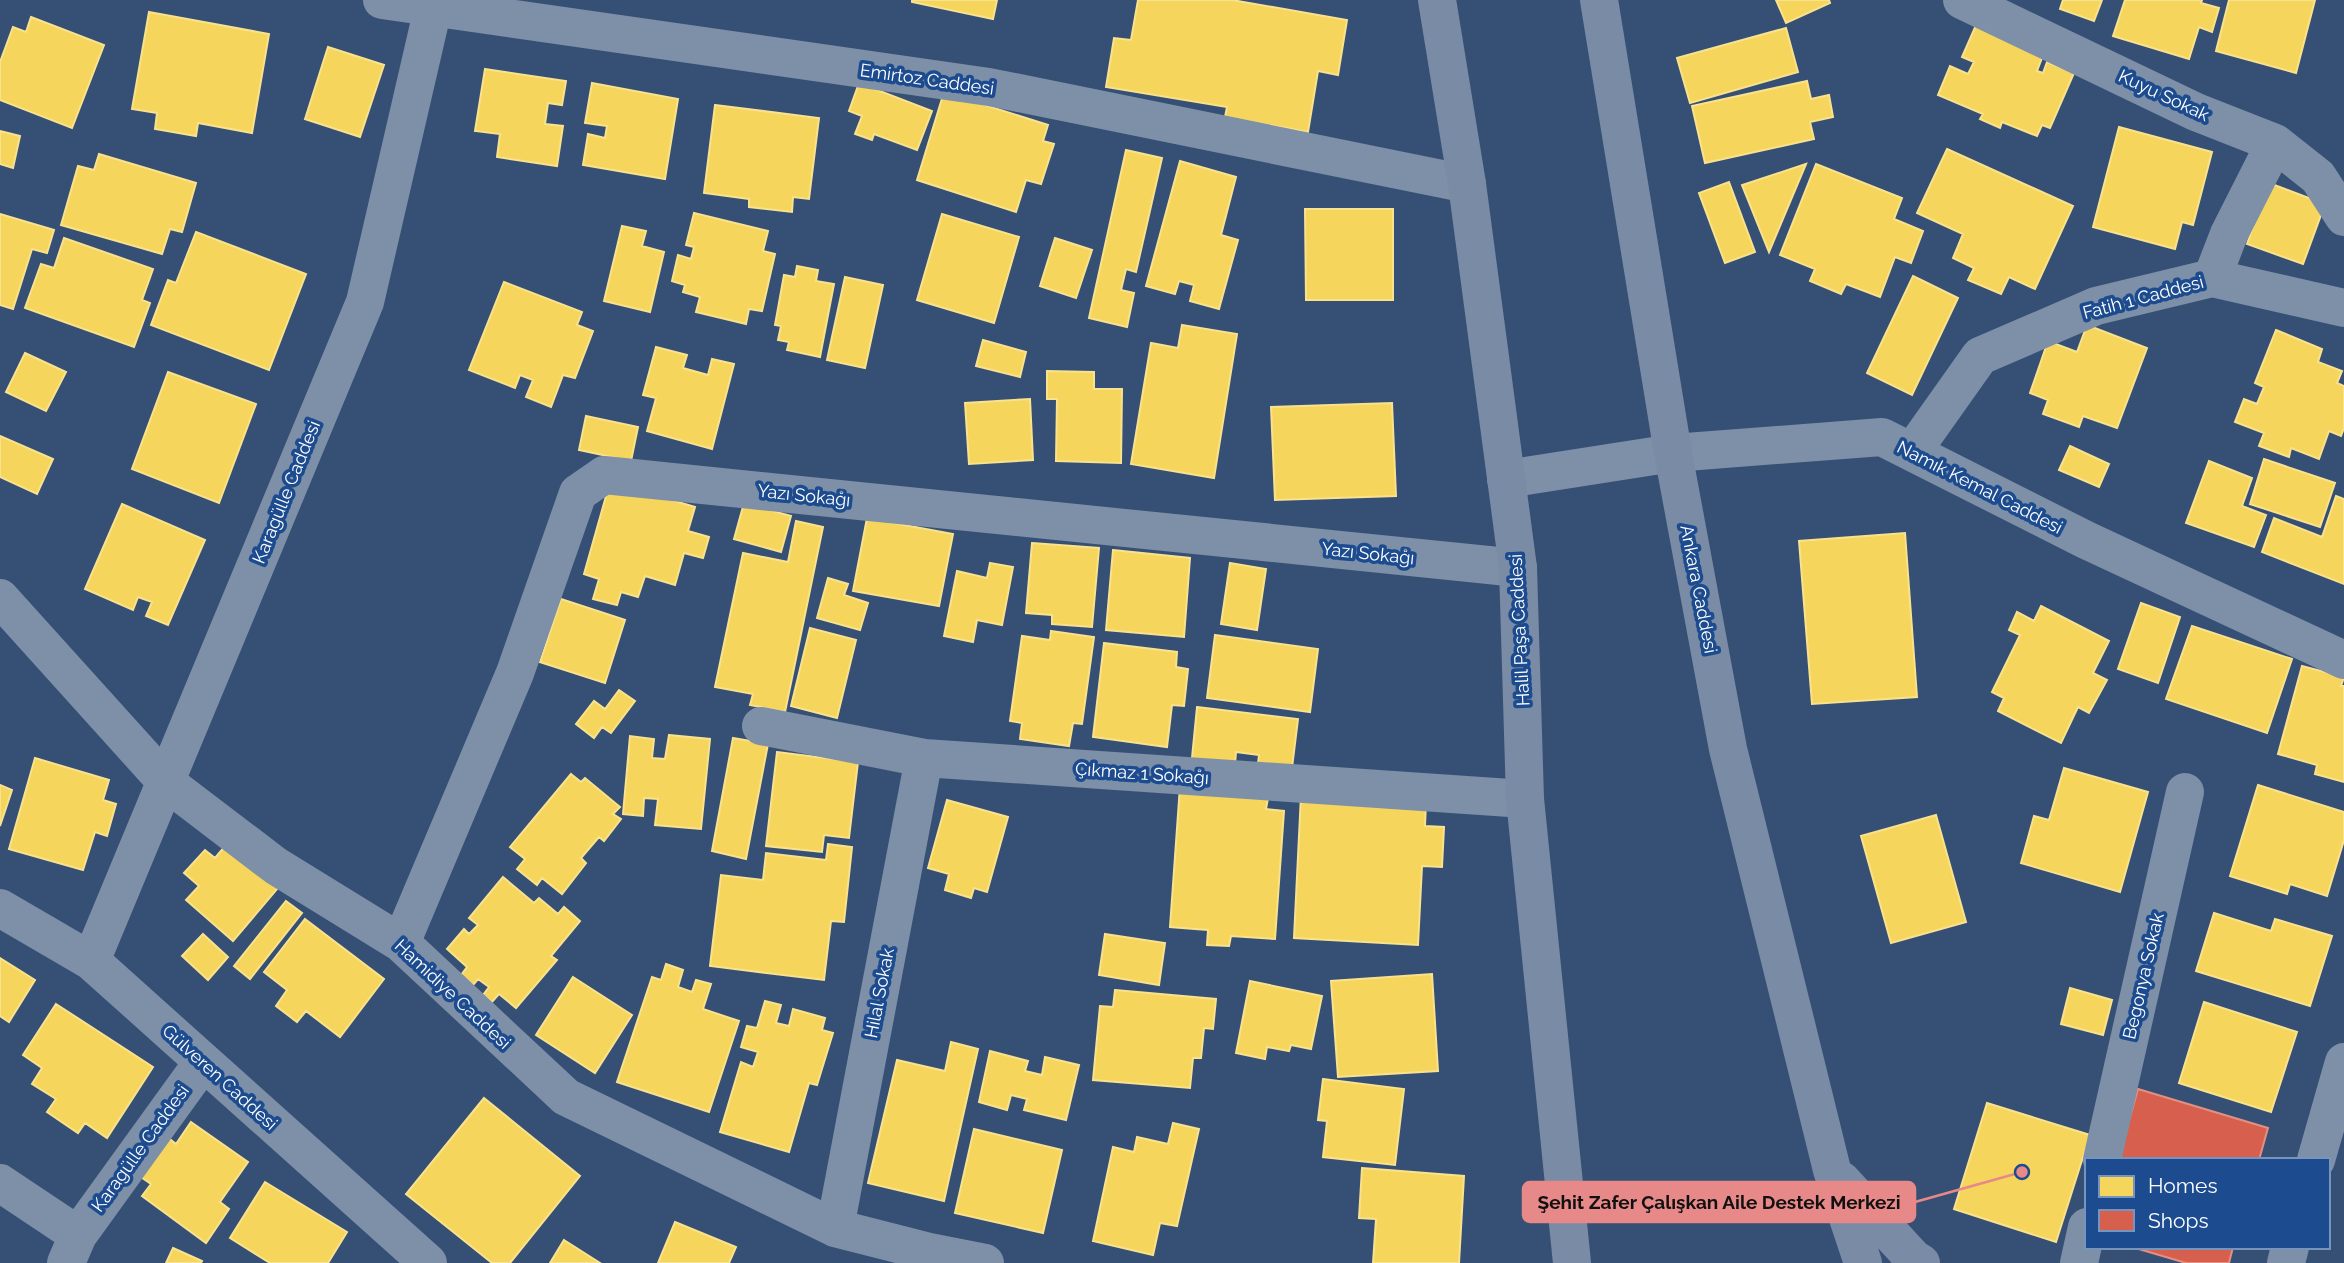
<svg xmlns="http://www.w3.org/2000/svg" width="2344" height="1263" viewBox="0 0 2344 1263" font-family="Raleway,sans-serif">
<style>
.homes{fill:#f6d55c;stroke:#f9e28d;stroke-width:2}
.shops{fill:#d6604d;stroke:#e29082;stroke-width:2}
.lines{fill:none;stroke-linecap:round;stroke-linejoin:round}
.street{stroke:#7d90a8;stroke-width:38}
.secondary{stroke:#7a8ca5;stroke-width:38}
.labels{text-anchor:middle;dominant-baseline:central;stroke-width:7;stroke-linejoin:round;paint-order:stroke}
.street-label{font-size:18px;fill:#fff;stroke:#1c4c8f}
.leader{fill:none;stroke:#e88989;stroke-width:2.5}
.callout-dot{fill:#e88989;stroke:#1c4c8f;stroke-width:2.5}
.callout{fill:#e88989;stroke:#e88989;stroke-width:2.5}
.callout-label{font-size:19px;text-anchor:middle;font-weight:bold;fill:#111}
</style>
<rect width="100%" height="100%" fill="#365075"/>
<path class="homes" d="M912 0H997L993 19 912 2Z
M1138 0H1232L1347 20 1338 75 1318 71 1308 132 1225 117 1227 107 1106 87 1114 38 1131 40Z
M1776 0H1829L1830 3 1786 23Z
M2063 0H2102L2094 21 2060 9Z
M2125 0H2202L2201 3 2219 8 2212 32 2199 27 2189 59 2113 36Z
M2229 0H2315L2296 73 2216 51Z
M149 12 269 34 252 133 198 123 196 136 155 129 157 113 132 109Z
M31 17 104 45 72 128 0 100V62L13 27 26 32Z
M1977 23 2042 58 2037 71 2043 73 2047 62 2074 73 2050 128 2042 125 2037 136 2002 122 2000 128 1980 119 1983 114 1938 95 1950 66 1968 74 1974 62 1962 57Z
M1786 28 1798 72 1690 103 1677 58Z
M328 47 384 65 360 137 305 119Z
M485 69 566 81 562 105 548 103 545 124 563 126 557 166 497 157 500 134 475 131Z
M1807 81 1811 99 1829 95 1833 117 1810 122 1814 139 1705 163 1692 106Z
M592 83 678 99 665 179 583 165 588 134 605 138 607 126 585 123Z
M859 83 932 111 917 150 874 134 872 140 855 134 862 116 849 111Z
M944 92 1048 125 1043 141 1054 144 1041 184 1026 180 1016 212 917 180Z
M715 105 819 118 809 199 793 197 792 212 749 207V199L704 193Z
M2119 127 2212 152 2193 225 2182 222 2175 249 2093 227Z
M0 131 20 136 13 168 0 164Z
M1947 149 2073 206 2035 289 2009 277 2001 294 1968 280 1974 268 1953 258 1963 234 1917 213Z
M1126 150 1162 158 1136 272 1126 269 1121 290 1134 293 1127 327 1089 318Z
M99 154 196 183 182 232 170 229 162 254 61 225 78 166 94 170Z
M1180 161 1236 177 1221 235 1238 240 1219 309 1190 301 1194 285 1179 281 1175 294 1146 286Z
M1806 164 1769 252 1742 185Z
M1816 164 1902 198 1894 219 1923 231 1911 263 1895 257 1880 297 1846 284 1841 294 1810 281 1815 269 1780 255Z
M1729 182 1755 252 1725 263 1699 193Z
M2269 183 2325 204 2303 264 2247 244Z
M1305 209H1393V300H1306Z
M694 213 768 231 763 251 775 254 762 311 749 309 746 324 696 312 700 297 683 292 685 285 672 281 678 255 691 259 694 247 686 245Z
M0 214 54 230 47 253 32 249 13 309 0 305Z
M942 214 1019 237 994 323 917 300Z
M622 226 646 231 642 246 664 252 650 312 604 301Z
M196 232 306 274 269 370 151 325 168 280 176 283Z
M64 238 153 269 142 300 150 303 134 347 25 308 41 264 54 268Z
M1055 238 1092 250 1076 298 1040 286Z
M797 266 818 270 816 281 834 284 820 357 787 350 789 342 778 340 781 326 775 325 784 275 795 277Z
M1913 276 1958 298 1912 395 1867 373Z
M845 277 883 285 865 368 827 360Z
M504 282 582 312 577 325 593 331 575 378 563 375 551 407 526 397 533 380 520 375 515 388 469 370Z
M1182 325 1237 334 1214 478 1131 464 1151 343 1178 348Z
M2087 325 2147 348 2117 428 2083 416 2079 427 2043 414 2048 400 2030 393 2048 341 2077 352Z
M2276 330 2322 349 2318 362 2342 371 2337 383 2344 386V428L2341 436 2329 431 2319 459 2291 448 2289 457 2259 446 2264 433 2235 422 2244 399 2257 404 2264 387 2255 383Z
M983 340 1026 352 1020 377 976 366Z
M656 347 687 355 683 368 708 375 712 359 734 364 712 449 647 431 656 398 643 395Z
M25 353 66 372 46 411 6 392Z
M1047 371 1094 372V389H1122L1121 463 1056 461 1057 399H1047Z
M168 372 256 404 219 503 132 469Z
M1030 399 1033 460 969 464 965 403Z
M1392 403 1396 496 1275 500 1271 407Z
M586 416 638 427 631 461 579 450Z
M0 436 53 459 37 494 0 477Z
M2070 446 2109 464 2099 487 2059 470Z
M2264 459 2335 483 2320 527 2250 504Z
M2209 461 2252 478 2242 506 2266 515 2254 547 2186 523Z
M610 482 695 507 688 531 709 537 703 558 684 553 675 585 645 576 638 597 621 592 617 605 593 599 599 579 584 574Z
M2336 496 2344 499V584L2262 552 2274 518 2322 537Z
M744 503 791 516 781 552 734 539Z
M122 504 205 540 168 625 146 616 152 602 138 597 133 610 85 589Z
M867 518 953 534 939 606 853 591Z
M796 521 823 527 785 712 750 705 753 694 715 687 743 553 788 562Z
M1905 533 1917 697 1812 704 1799 541Z
M1032 543 1099 548 1092 627 1052 624V615L1026 613Z
M1113 550 1190 558 1184 637 1106 630Z
M990 563 1013 567 1002 625 977 620 973 642 944 636 957 571 987 578Z
M1230 563 1266 569 1257 630 1221 624Z
M828 578 848 584 844 595 868 603 860 630 817 618Z
M561 599 625 620 605 683 540 662Z
M2141 603 2180 617 2158 683 2118 669Z
M2041 606 2109 641 2093 673 2107 680 2089 713 2078 707 2061 743 1998 711 2004 698 1992 692 2020 635 2009 630 2017 612 2034 621Z
M2192 626 2292 659 2267 733 2166 699Z
M810 628 856 640 837 718 791 706Z
M1051 631 1094 637 1082 724 1073 723 1069 746 1020 739 1022 723 1010 721 1022 636 1050 640Z
M1215 635 1318 649 1310 712 1207 698Z
M1104 643 1177 652 1176 667 1188 669 1184 706 1172 705 1167 747 1093 737Z
M2302 666 2344 677 2341 686H2344V782L2315 774 2317 765 2278 754Z
M619 690 635 701 611 733 602 727 594 738 576 724 594 701 605 709Z
M1197 707 1298 719 1291 776 1257 772 1259 755 1236 752 1235 764 1192 758Z
M669 735 710 739 701 829 655 825 658 799 644 798 643 816 623 814 630 736 654 739 652 758 665 759Z
M733 738 768 744 746 859 712 851Z
M777 752 858 762 849 838 824 835 822 852 766 846Z
M35 758 109 780 103 800 116 804 107 836 95 832 83 870 9 849Z
M2064 768 2148 792 2120 892 2021 863 2034 816 2049 820Z
M571 774 581 782 585 778 620 807 613 814 621 819 604 841 599 837 581 858 586 863 562 894 542 878 537 885 517 869 525 859 510 847Z
M0 785 12 790 0 826Z
M2258 785 2344 812V840L2327 896 2290 884 2287 894 2230 876Z
M1180 786 1269 793 1266 809 1284 811 1275 939 1231 936 1229 946 1207 945 1208 930 1170 927Z
M1301 795 1426 802 1425 826 1444 827 1442 867 1422 866 1418 945 1294 938Z
M947 800 1008 817 987 892 974 888 971 898 945 890 949 874 928 868Z
M1936 815 1966 922 1891 943 1861 836Z
M828 844 852 847 844 922 831 921 824 980 710 966 721 875 763 880 766 853 826 860Z
M226 845 278 888 233 941 186 900 199 886 184 873 205 850 215 858Z
M503 877 534 903 539 898 558 914 564 907 580 921 551 956 557 960 516 1008 499 994 492 1002 483 995 489 987 478 979 473 985 461 975 467 967 447 949 464 929 469 934 478 925 469 918Z
M286 901 302 913 250 979 234 966Z
M2214 913 2271 931 2275 919 2332 936 2310 1006 2196 971Z
M305 919 384 979 340 1037 306 1011 297 1022 276 1006 287 990 264 972Z
M203 934 228 957 208 980 182 956Z
M1105 934 1165 943 1159 985 1099 975Z
M0 958 35 980 9 1022 0 1016Z
M666 964 683 970 678 987 692 992 696 980 711 984 703 1009 739 1021 709 1112 617 1082 652 977 661 980Z
M1432 974 1438 1071 1338 1077 1331 981Z
M573 977 632 1015 595 1073 536 1035Z
M1250 981 1322 996 1311 1049 1291 1045 1289 1051 1267 1047 1265 1059 1236 1053Z
M2070 988 2112 1000 2103 1035 2061 1024Z
M1115 990 1216 999 1213 1029 1204 1028 1201 1058H1193L1190 1088 1093 1080 1100 1006 1113 1007Z
M765 1001 781 1005 776 1023 789 1026 793 1009 825 1018 822 1030 833 1033 817 1085 809 1083 789 1152 720 1132 741 1062 753 1067 758 1052 741 1047 747 1026 757 1028Z
M2204 1002 2297 1032 2271 1112 2179 1083Z
M56 1004 153 1067 107 1138 85 1123 78 1133 47 1112 56 1099 32 1084 42 1068 23 1055Z
M951 1042 978 1049 944 1201 868 1183 897 1060 945 1071Z
M990 1051 1028 1061 1025 1071 1042 1075 1045 1057 1079 1065 1066 1120 1024 1110 1027 1099 1011 1095 1007 1110 979 1102Z
M1323 1079 1404 1089 1395 1165 1323 1157 1327 1121 1318 1120Z
M484 1098 580 1176 510 1263H492L406 1194Z
M1987 1103 2090 1135 2056 1242 1954 1209Z
M191 1122 248 1162 220 1202 229 1209 206 1243 142 1196 151 1184 138 1175 166 1136 176 1144Z
M1173 1123 1199 1129 1177 1226 1160 1223 1153 1255 1093 1241 1113 1147 1134 1152 1137 1137 1168 1144Z
M974 1129 1062 1150 1043 1233 955 1213Z
M1362 1168 1464 1176 1459 1263H1373L1376 1219 1359 1218Z
M265 1182 347 1232 328 1263H270L230 1238Z
M675 1222 736 1247 729 1263H658Z
M564 1240 600 1263H550Z
M173 1248 202 1261 201 1263H166Z"/>
<path class="shops" d="M2138 1089 2268 1128 2259 1160H2118Z
M2132 1247H2233L2229 1263H2186Z"/>
<g class="lines">
<path class="street" d="M382 0 989 87 1467 184
M1962 0 2196 112 2275 143 2318 177 2344 217
M2212 278 2229 234 2275 143
M1912 452 1980 356 2096 306 2212 278 2344 308
M1506 479 1673 453 1882 437 2086 540 2344 660
M0 598 167 783 276 866 401 943 566 1097 835 1228 929 1252 985 1263
M761 726 924 758 1525 799
M0 908 91 961 428 1263
M401 943 515 673 578 493 604 475 1518 568
M91 961 365 302 433 8
M2102 1160 2185 792
M2316 1160 2344 1062
M0 1183 78 1235
M835 1228 924 758
M66 1263 78 1235 203 1062
M2079 1263 2087 1227
M2286 1263 2290 1247"/>
<path class="secondary" d="M1437 0 1467 184 1518 568 1525 799 1572 1263
M1599 0 1673 453 1728 749 1832 1170 1863 1263
M1841 1180 1913 1258 1921 1263"/>
</g>
<g class="labels">
<g class="street-label">
<text transform="translate(927 79) rotate(8)">Emirtoz Caddesi</text>
<text transform="translate(2164 95) rotate(25)">Kuyu Sokak</text>
<text transform="translate(2143 297) rotate(-15)">Fatih 1 Caddesi</text>
<text transform="translate(1980 487) rotate(27)">Namık Kemal Caddesi</text>
<text transform="translate(286 492) rotate(-68)">Karagülle Caddesi</text>
<text transform="translate(804 495) rotate(6)">Yazı Sokağı</text>
<text transform="translate(1368 553) rotate(6)">Yazı Sokağı</text>
<text transform="translate(1699 589) rotate(79)">Ankara Caddesi</text>
<text transform="translate(1519 630) rotate(-93)">Halil Paşa Caddesi</text>
<text transform="translate(1142 773) rotate(4)">Çıkmaz 1 Sokağı</text>
<text transform="translate(2143 976) rotate(-77)">Begonya Sokak</text>
<text transform="translate(879 993) rotate(-79)">Hilal Sokak</text>
<text transform="translate(453 994) rotate(43)">Hamidiye Caddesi</text>
<text transform="translate(220 1077) rotate(42)">Gülveren Caddesi</text>
<text transform="translate(140 1148) rotate(-54)">Karagülle Caddesi</text>
</g>
</g>
<path class="leader" d="M2022 1172L1915 1202"/>
<circle class="callout-dot" cx="2022" cy="1172" r="7"/>
<rect class="callout" x="1523" y="1182" width="392" height="40" rx="7"/>
<g class="callout-label">
<text x="1719" y="1209">Şehit Zafer Çalışkan Aile Destek Merkezi</text>
</g>
<rect x="2085" y="1158" width="245" height="91" fill="#1c4c8f" stroke="#7794bc" stroke-width="2"/>
<rect x="2099" y="1176" width="35" height="21" fill="#f6d55c" stroke="#7794bc" stroke-width="2"/>
<text x="2148" y="1193" font-size="21" fill="#ffffff">Homes</text>
<rect x="2099" y="1210" width="35" height="21" fill="#d6604d" stroke="#7794bc" stroke-width="2"/>
<text x="2148" y="1228" font-size="21" fill="#ffffff">Shops</text>
</svg>
